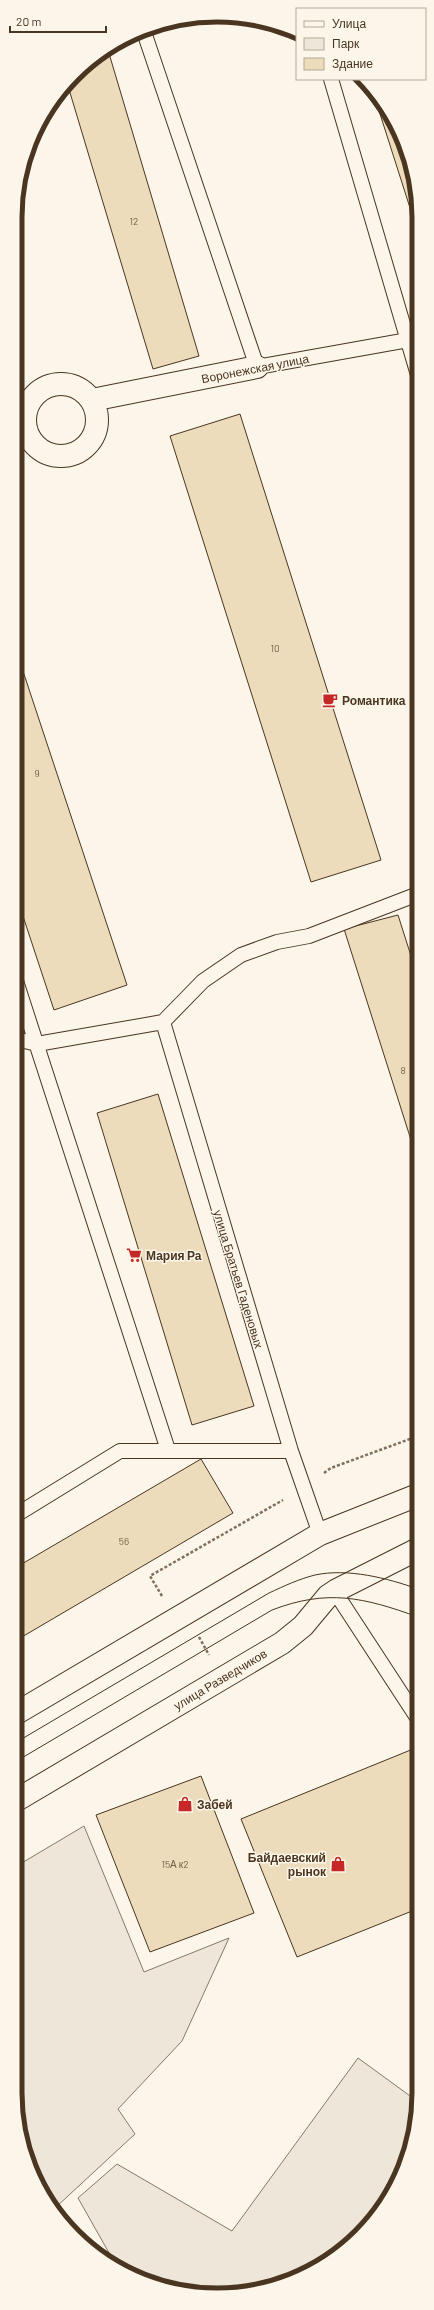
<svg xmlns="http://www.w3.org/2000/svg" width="434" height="2310" viewBox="0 0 434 2310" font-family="Barlow,sans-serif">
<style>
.green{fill:#ede6d9;stroke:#887966}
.building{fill:#ecdcbc;stroke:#4a3520}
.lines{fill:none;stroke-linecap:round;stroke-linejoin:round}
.service-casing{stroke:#4a3520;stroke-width:16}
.minor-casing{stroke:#4a3520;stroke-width:24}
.secondary-casing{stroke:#4a3520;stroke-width:24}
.path{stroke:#7f6f5c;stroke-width:2.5;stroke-dasharray:3 2;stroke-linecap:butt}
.service{stroke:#fbf6e9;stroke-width:14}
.minor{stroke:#fbf6e9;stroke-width:22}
.secondary{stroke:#fbf6e9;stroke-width:22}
.tram{stroke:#4a3520;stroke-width:1}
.labels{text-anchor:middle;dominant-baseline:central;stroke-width:3;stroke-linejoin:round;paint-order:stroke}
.number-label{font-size:10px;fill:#725f47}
.street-label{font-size:12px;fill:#4a3520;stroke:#fbf6e9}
.poi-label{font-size:12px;font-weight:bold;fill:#4a3520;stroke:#fbf6e9;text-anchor:start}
.rim{fill:none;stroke:#4a3520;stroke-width:5}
</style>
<rect width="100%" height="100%" fill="#fbf6e9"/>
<path class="green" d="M84 1826 144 1972 229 1938 182 2041 118 2109 135 2134 55 2208 30 2170 15 2093V1867Z
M358 2058 417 2101V2119L393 2189 350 2245 282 2284 204 2295 128 2274 117 2267 78 2198 117 2164 232 2231Z"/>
<path class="building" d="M108 50 199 356 153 369 68 86 94 57Z
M373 92 398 128 419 204V236Z
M240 414 381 860 311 882 170 436Z
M16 650 127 985 54 1010 16 895Z
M398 915 418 978V1162L344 929Z
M158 1094 254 1406 192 1425 97 1113Z
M201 1459 233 1513 15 1641V1568Z
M418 1747 417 1909 297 1957 241 1819Z
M201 1776 254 1913 150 1952 96 1815Z"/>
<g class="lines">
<g class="service-casing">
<path id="service" d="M144 32 257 367 408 340 418 335
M331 79 418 375
M16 981 168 1450
M163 1022 291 1451 320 1534
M16 1039 37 1044 163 1022 203 981 241 955 277 942 309 936 418 894
M16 1515 120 1451H291
M337 1590 339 1598 418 1719"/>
</g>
<g class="minor-casing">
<path id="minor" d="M25 420a36 36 0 1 1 72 0a36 36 0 1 1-72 0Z
M92 400 257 367"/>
</g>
<g class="secondary-casing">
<path id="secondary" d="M15 1714 320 1534 418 1495
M15 1801 282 1643 303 1626 328 1596 337 1590 418 1549"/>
</g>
<path class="path" d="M324 1473 331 1468 418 1436
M162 1596 150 1576 283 1500
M199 1637 209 1655"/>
<use href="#service" class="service"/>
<use href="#minor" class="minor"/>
<use href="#secondary" class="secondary"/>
<path class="tram" d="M15 1743 269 1593C284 1586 299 1579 315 1575 348 1568 387 1578 418 1589
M15 1762 272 1610C327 1589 363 1597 418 1617"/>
</g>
<defs>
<g id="cafe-bare" transform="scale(1.2)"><path d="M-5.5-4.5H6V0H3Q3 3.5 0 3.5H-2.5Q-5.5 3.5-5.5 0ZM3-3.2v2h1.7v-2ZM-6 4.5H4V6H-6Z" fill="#c62828" stroke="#fbf6e9" stroke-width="2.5" paint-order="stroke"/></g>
<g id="supermarket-bare" transform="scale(1.2)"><path d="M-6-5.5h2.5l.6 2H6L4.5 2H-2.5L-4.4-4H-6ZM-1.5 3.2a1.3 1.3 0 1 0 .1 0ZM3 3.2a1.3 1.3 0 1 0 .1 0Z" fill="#c62828" stroke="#fbf6e9" stroke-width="2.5" paint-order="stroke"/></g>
<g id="shop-bare" transform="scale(1.2)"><path d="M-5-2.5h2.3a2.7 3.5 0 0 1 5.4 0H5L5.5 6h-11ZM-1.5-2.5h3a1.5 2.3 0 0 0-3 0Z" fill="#c62828" stroke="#fbf6e9" stroke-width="2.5" paint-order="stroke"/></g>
</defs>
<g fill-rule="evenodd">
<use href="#cafe-bare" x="330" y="700"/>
<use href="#supermarket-bare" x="134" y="1255"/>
<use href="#shop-bare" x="185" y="1804"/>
<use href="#shop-bare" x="338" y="1864"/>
</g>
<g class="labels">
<g class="number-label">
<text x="134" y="221">12</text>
<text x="275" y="648">10</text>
<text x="37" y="773">9</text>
<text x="403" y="1070">8</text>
<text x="124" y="1541">56</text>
<text x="175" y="1864">15А к2</text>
</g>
<g class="street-label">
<text transform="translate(255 368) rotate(-11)">Воронежская улица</text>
<text transform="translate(239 1279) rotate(73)">улица Братьев Гаденовых</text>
<text transform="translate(220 1679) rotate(-31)">улица Разведчиков</text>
</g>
<g class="poi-label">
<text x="342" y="700">Романтика</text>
<text x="146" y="1255">Мария Ра</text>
<text x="197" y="1804">Забей</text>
<text x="326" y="1857" text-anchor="end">Байдаевский<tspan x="326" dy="14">рынок</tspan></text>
</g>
</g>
<path d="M0 0H434V2310H0ZM217 22H217A195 195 0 0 1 412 217V2093A195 195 0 0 1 217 2288H217A195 195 0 0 1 22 2093V217A195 195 0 0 1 217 22Z" fill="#fbf6e9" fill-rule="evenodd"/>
<path class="rim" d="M217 22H217A195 195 0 0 1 412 217V2093A195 195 0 0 1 217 2288H217A195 195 0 0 1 22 2093V217A195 195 0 0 1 217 22Z"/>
<rect x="296" y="8" width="130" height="72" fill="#fbf6e9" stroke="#b4a999"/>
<rect x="304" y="21" width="20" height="6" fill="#fbf6e9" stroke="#b4a999"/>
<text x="332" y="28" font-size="12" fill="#4a3520">Улица</text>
<rect x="304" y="38" width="20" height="12" fill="#ede6d9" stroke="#b4a999"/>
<text x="332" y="48" font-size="12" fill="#4a3520">Парк</text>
<rect x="304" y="58" width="20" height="12" fill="#ecdcbc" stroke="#b4a999"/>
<text x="332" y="68" font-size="12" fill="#4a3520">Здание</text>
<path d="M10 26v6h96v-6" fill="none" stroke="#4a3520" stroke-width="2"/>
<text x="16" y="26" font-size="12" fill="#4a3520" stroke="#fbf6e9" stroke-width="3" paint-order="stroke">20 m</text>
</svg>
